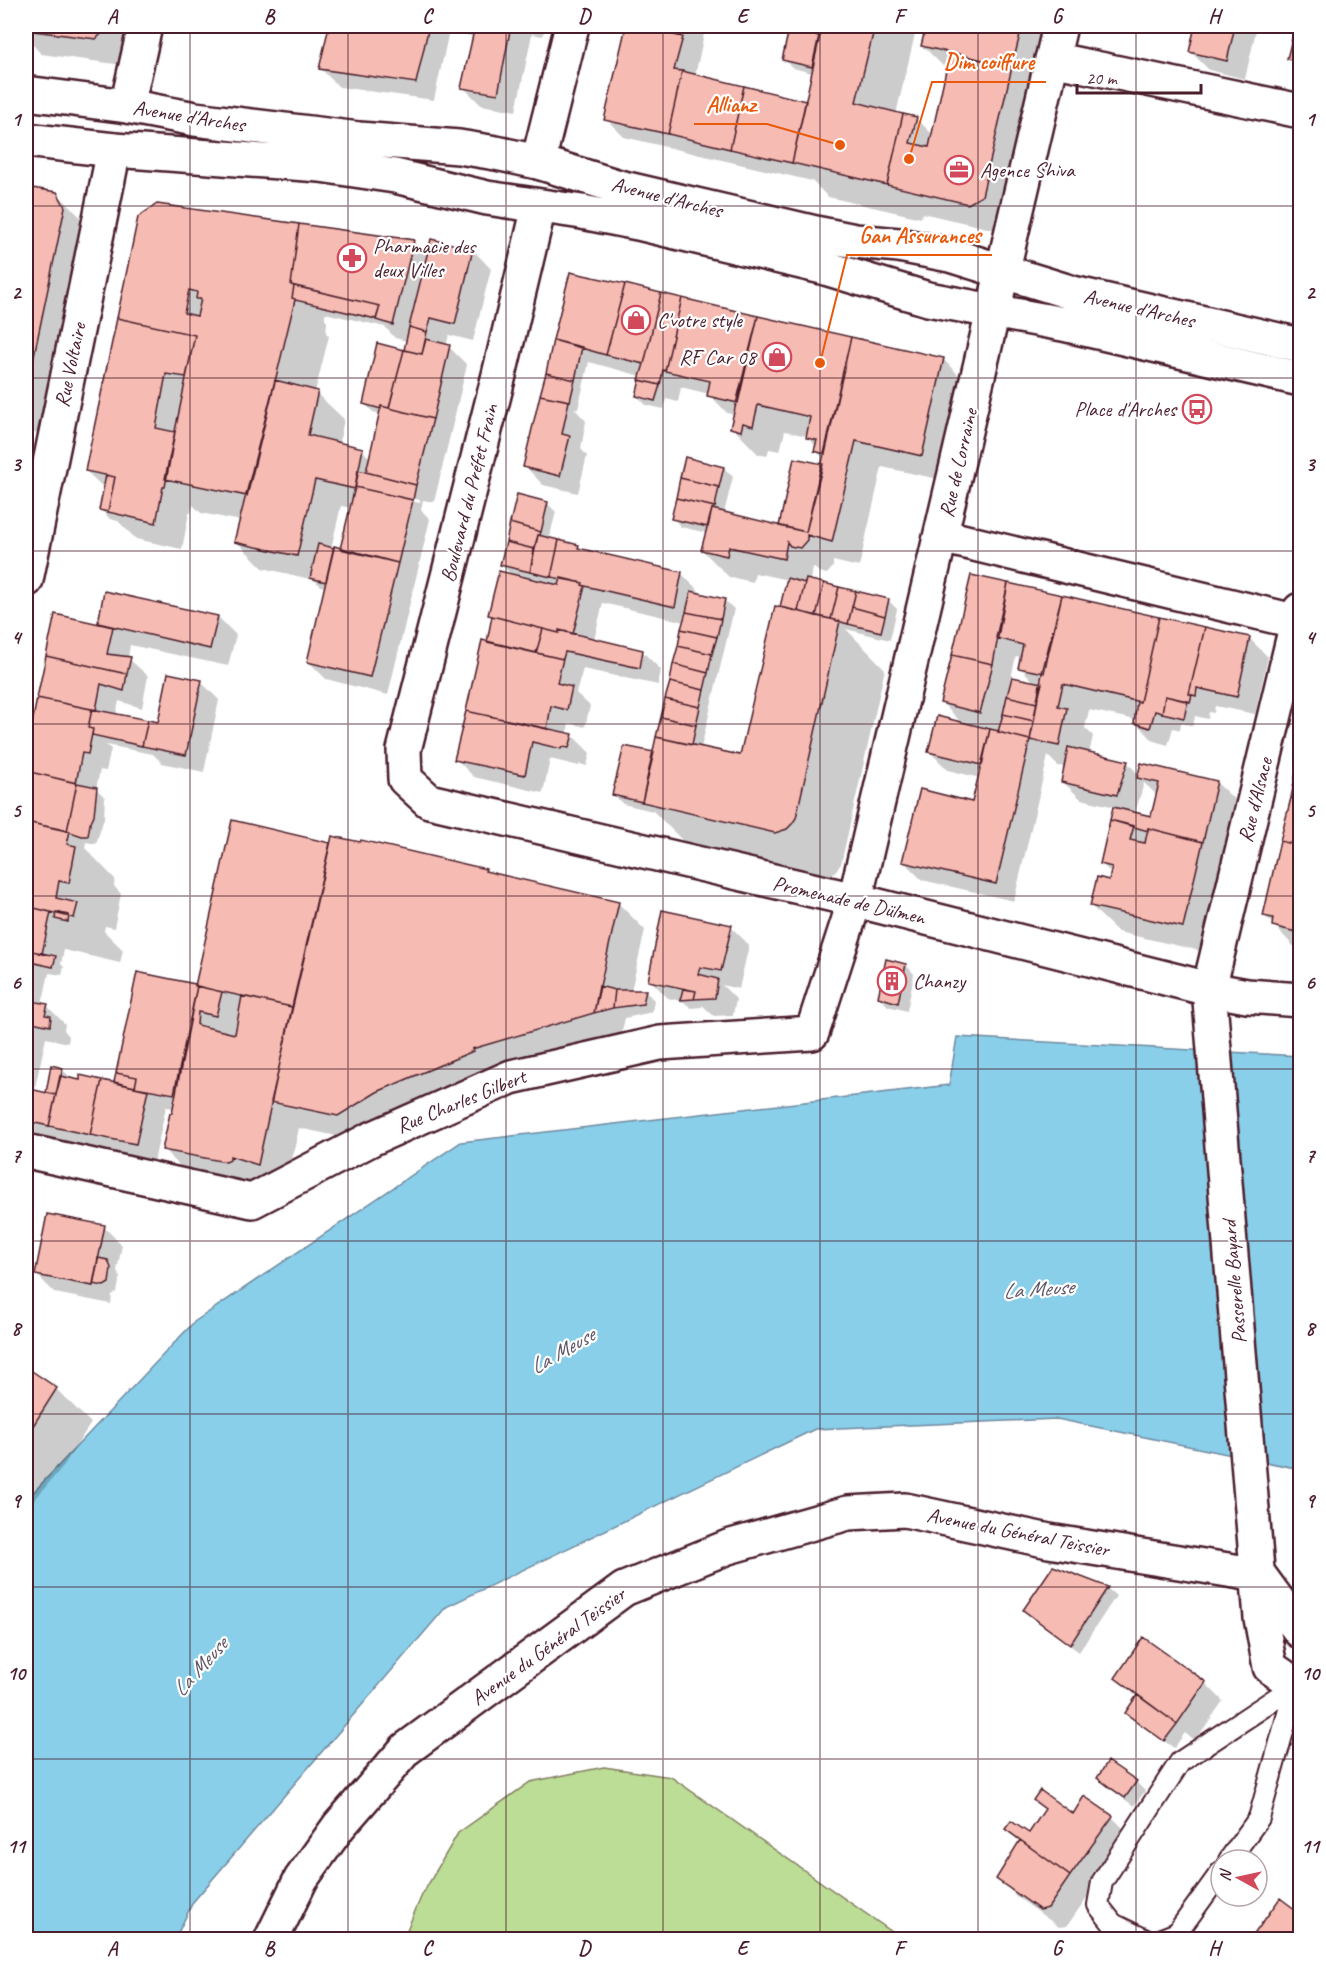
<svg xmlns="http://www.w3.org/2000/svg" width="1326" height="1965" viewBox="0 0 1326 1965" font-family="Caveat,sans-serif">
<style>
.green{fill:#bcdd96;stroke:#837e60;stroke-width:1.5}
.water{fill:#89cfea;stroke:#70899e;stroke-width:1.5}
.shadow{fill:#0003;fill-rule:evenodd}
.building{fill:#f6bbb2;stroke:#4a1f2b;stroke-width:1.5;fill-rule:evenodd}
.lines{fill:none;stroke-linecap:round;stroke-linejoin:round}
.lane-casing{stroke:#4a1f2b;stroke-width:24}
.street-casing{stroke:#4a1f2b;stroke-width:38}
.secondary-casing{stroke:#4a1f2b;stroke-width:38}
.lane{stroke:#fff;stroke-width:20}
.street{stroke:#fff;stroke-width:33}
.secondary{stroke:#fff;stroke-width:33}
.grid{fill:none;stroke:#4a1f2b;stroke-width:1.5;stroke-opacity:0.55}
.labels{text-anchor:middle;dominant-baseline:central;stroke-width:4.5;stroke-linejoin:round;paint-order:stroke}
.street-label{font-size:21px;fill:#4a1f2b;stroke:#fff}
.poi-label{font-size:21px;fill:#4a1f2b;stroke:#fff;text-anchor:start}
.water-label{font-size:22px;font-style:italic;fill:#5d5464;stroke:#fff}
.leader{fill:none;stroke:#e8590c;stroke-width:2}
.callout-dot{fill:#e8590c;stroke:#fff;stroke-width:2}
.callout-label{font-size:22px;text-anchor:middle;font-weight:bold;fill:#e8590c;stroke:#fff;stroke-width:4.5;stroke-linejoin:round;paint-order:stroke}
.neatline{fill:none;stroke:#4a1f2b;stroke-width:2}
.grid-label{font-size:20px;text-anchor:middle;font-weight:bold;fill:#4a1f2b}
</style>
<rect width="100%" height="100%" fill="#fff"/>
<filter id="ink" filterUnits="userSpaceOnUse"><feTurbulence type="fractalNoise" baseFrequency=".0167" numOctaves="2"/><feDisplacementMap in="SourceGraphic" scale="12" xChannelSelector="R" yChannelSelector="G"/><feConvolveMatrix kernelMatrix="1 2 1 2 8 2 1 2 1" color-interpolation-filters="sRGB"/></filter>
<g filter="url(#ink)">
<path class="green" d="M604 1767 671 1777 902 1939H403L422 1895 458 1833 530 1782Z"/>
<path class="water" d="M957 1037 1300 1056V1469L1057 1419 815 1429 446 1607 193 1902 175 1939H26V1500L194 1322 461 1142 949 1085Z"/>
<path class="shadow" d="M26 26H139L123 65 41 54 33 45 26 44Z
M331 26H546L543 36 532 34 516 111 481 105 463 87 474 37 449 31 434 100 339 87 321 69Z
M628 26H701L705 30 695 76 809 103 806 100 812 73 793 68 784 60 791 31 820 38 823 26H917L896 114 916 118 933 135 948 71 923 46 927 26H1054L996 230 922 213 921 218 828 197 812 181 624 137 606 119Z
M1197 26H1257L1245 79 1209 70 1191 52Z
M1296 28 1300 29V68L1289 58Z
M26 189 57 193 84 221 39 434 26 431Z
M139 218 413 241 428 256 473 250 491 269 473 341 449 335 446 346 449 347 467 365 434 502 423 500 421 510 430 519 388 695 326 679 308 661 326 588 321 586 314 580 263 568 236 541 241 521 201 513 193 505 191 513H189L182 549 136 539 118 521 110 519 101 510 105 489 86 471ZM325 313 385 327 395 338 407 341 405 351 364 403 373 412 381 414 370 458 362 450 339 444 344 419 315 392 329 336 326 333 327 322 325 319ZM386 492 420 500V503L386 495ZM341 506 351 508 341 550 331 549Z
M571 274 944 360 970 387 948 481 882 467 859 567 833 561V567L827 574 819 572 813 567 811 581 888 600 897 609 890 640 846 629 885 669 841 864 833 874 821 878 690 848 653 811 623 804 614 795 654 755 685 622 603 603 594 640 643 652 661 670 658 685 583 669 576 693 590 706 585 727 569 723 567 734 572 735 590 753 587 766 580 764 579 766 550 759 543 793 474 777 456 759 488 643 494 618 490 615 513 576 501 565 547 503 556 512 549 539 578 546 583 551 682 574 700 592 699 595 725 601 734 609 701 748 741 757 785 610 781 606 788 580 755 573 753 582 729 577 702 550 707 533 681 527 673 518 686 459 724 468 733 477 724 513 780 527 826 467 824 459 816 451 817 447 806 436 785 431 780 451 769 449 767 456 758 454 732 427 735 415 727 413 709 394 681 387 678 402 666 399 664 409 646 405 637 396 641 376 589 362 578 409 574 408 586 421 581 449 587 456 578 493 543 485 525 466Z
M26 463 31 469 26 497Z
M972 576 1249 638 1268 657 1255 714 1215 706 1214 713 1209 712 1208 719 1195 716 1193 726 1181 723 1180 730 1173 728 1168 745 1154 741 1136 723V720L1089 710 1085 728 1093 736 1089 754 1127 762 1139 775 1216 782 1235 800 1221 861 1229 870 1210 953 1118 932 1091 906 1110 881 1112 874 1101 863 1115 807 1081 799 1062 781 1065 767 1058 766 1048 756 1014 901 922 880 904 862 974 804 980 778 948 770 930 752 963 724 942 703ZM1016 656 1022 657 1020 667 1036 684 1011 678ZM1144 783 1158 796 1152 818 1135 813Z
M105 593 218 617 236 635 228 666 130 645 128 658 148 676 142 708 119 701 116 715 159 724 201 682 219 700 204 772 162 763 153 754 106 745 111 749 106 771 100 770 96 789 105 797 104 818 96 844 86 842 85 848 115 879 114 886 121 894 114 928 105 926 104 931 123 950 120 963 64 950 61 964 64 967 62 975 49 973 42 1005 47 1006 65 1024 64 1030 69 1036 68 1043 46 1038 34 1092 47 1095 62 1069 71 1078V1080L116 1084 117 1073 195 985 197 987 233 821 331 845 618 903 645 930 631 991H645L654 1000 652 1012 625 1018 620 1040 365 1142 299 1128 285 1190 190 1176 163 1149 174 1108 166 1107 154 1162 26 1135V761L56 616 99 625Z
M1300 760V953L1264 915Z
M731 927 749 945 739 989 722 985 736 999 733 1015 714 1016 702 1005V1007L691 1008 684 1002 668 998 650 980Z
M906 965 914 974 907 1011 888 1006 879 997Z
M104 1227 122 1245 117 1271 120 1277 117 1292 112 1295 111 1304 55 1293 37 1275Z
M26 1369 56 1389 91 1423 64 1465 26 1510Z
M1107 1588 1116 1596 1079 1652 1034 1619 1025 1610Z
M1117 1678 1205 1683 1223 1701 1195 1741 1185 1733 1174 1748 1136 1721 1127 1713 1137 1697Z
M1099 1778 1136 1782 1145 1791 1134 1806 1107 1787Z
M1035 1800 1074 1816 1112 1817 1130 1835 1067 1926 1059 1927 1016 1896 998 1878 1020 1842 1007 1829 1030 1835 1046 1810Z"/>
<path class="building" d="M26 26H107L106 29 96 39 26 30Z
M329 26H429L416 83 319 69Z
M475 26 510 31 498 94 461 88Z
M626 26H634L683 37 674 70 682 71 668 134 604 120Z
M634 26H684L681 36Z
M822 26H875L856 102 903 114 887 185 792 163Z
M926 26H1022L1012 67 921 46Z
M1195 26H1235L1227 61 1189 52Z
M1295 26 1300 27V62L1287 59Z
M789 29 819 36 812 67 782 60Z
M950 52 1012 67 982 196 968 204 887 185 903 114 917 117 910 143 929 147Z
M682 71 744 86 730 149 668 134Z
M744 86 806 101 792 163 730 149Z
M26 187 57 192 65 207 31 370 26 369Z
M157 204 299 224 291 285 294 286 292 298 295 299V300L247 496 165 479 195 335 117 318 138 217ZM189 290 197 292 196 299H201L197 316 184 313Z
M299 224 414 240 393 325 376 320 380 306 291 285Z
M431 239 473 249 455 324 431 318 427 332 409 327Z
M570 272 625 284 606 355 553 340Z
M625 284 661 293 644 364 606 355Z
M294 286 380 306 376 319 295 300V299L292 298Z
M661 293 682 298 665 371 663 370 660 385 639 380 644 364Z
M682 298 758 316 738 403 707 396 710 381 665 371Z
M758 316 851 337 825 454 814 451 817 440 806 438 810 417 758 405 753 426 743 423 741 431 730 428Z
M117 318 195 335 186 377 166 374 156 428 175 432 165 487H163L156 523 108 512 115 477 85 471Z
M409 327 427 332 422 354 404 350Z
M851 337 944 358 922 456 856 441 832 542 807 535V540L800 548 790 546 787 542 784 559 729 547 727 556 701 550 712 509 806 532Z
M426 339 450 345 433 419 389 408 404 350 422 354Z
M553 340 582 347 575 380 546 373Z
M377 343 404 350 389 408 381 406V409L363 404Z
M546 373 575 380 570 401 540 395Z
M275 380 318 391 308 435 363 448 355 489 315 480 297 556 234 542Z
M640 380 660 385 655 401 636 396Z
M540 395 569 401 562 434 570 436 560 476 523 467Z
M381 406 433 419 416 485 366 472Z
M685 457 724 467 719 487 680 478Z
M794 458 823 464 806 532 779 526Z
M358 470 416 485 413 500 355 487Z
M106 475 115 477 108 512 99 510Z
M680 478 719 487 715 507 676 498Z
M355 487 413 500 398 563 340 549Z
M517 494 548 502 541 532 510 523Z
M676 498 715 507 712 509 708 527 671 519Z
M510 523 541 532 540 535H538L534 549 506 542Z
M538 535 559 540 551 577 530 572Z
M559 540 579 545 578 548 682 572 675 607 585 586 582 585 583 583 551 577Z
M506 542 534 549 530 572 500 565Z
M318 544 334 548 326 582 310 578Z
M334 546 398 563 370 677 307 662Z
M499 571 559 585 561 578 583 583 582 585 585 586 573 634 559 630V633L488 615Z
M971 575 1008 583 993 664 952 655Z
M787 578 805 583 798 611 780 607Z
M806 579 824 583 816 616 798 611Z
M824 583 839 587 831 619 816 616Z
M1008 583 1062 595 1044 673 1018 668 1023 645 996 638Z
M839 587 856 591 848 624 831 619Z
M104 591 218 616 210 649 98 623Z
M691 591 725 599 721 619 686 612Z
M856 591 889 599 885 616 852 607Z
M1062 595 1159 617 1140 702 1063 684 1058 706 1067 708 1059 746 1030 740 1042 673Z
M775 606 840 621 796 818 792 824 787 829 775 833 642 802 656 737 740 755Z
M852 607 885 616 881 632 848 624Z
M686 612 721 619 717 637 681 629Z
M55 614 113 627 107 654 131 657 127 674 46 656Z
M492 616 543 629 536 653 487 642Z
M1159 617 1205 627 1189 694 1192 695 1190 702 1165 696 1162 713 1155 711 1150 728 1134 723 1137 701 1140 702Z
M1205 627 1250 637 1237 697 1197 688 1196 696 1189 694Z
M543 629 559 633V630L643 650 640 668 565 652 563 659 536 653Z
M681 629 717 637 712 654 678 646Z
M482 640 563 659 557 683 572 687 567 710 551 706 547 729 466 711Z
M678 646 712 654 708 673 673 664Z
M952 655 993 664 980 713 940 703Z
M46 656 127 674 124 691 101 684 96 710 37 698Z
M673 664 708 673 704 690 670 682Z
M168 673 202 680 186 755 142 746 148 720 158 722Z
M1012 677 1042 683 1037 703 1007 696Z
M670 682 704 690 700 707 665 699Z
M1007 696 1037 703 1034 721 1003 714Z
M1165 696 1188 701 1184 718 1162 713Z
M37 698 92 709 88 728 93 729 88 754 82 753 76 783 26 771V755Z
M665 699 700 707 696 725 661 717Z
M92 709 148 720 142 746 92 735 93 729 88 728Z
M466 711 573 734 569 748 562 747 561 749 532 742 525 775 454 760Z
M1003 714 1034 721 1030 740 998 732Z
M937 716 990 729 982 765 928 752Z
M661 717 696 725 692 745 656 737Z
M990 729 999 731 998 732 1030 740 996 884 902 862 920 789 972 802Z
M624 746 654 752 642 802 612 795Z
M1068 747 1128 761 1117 795 1061 782Z
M1300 752V800L1291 798Z
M1141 763 1217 781 1203 842 1148 828V831L1110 820 1113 807 1151 816 1159 783 1137 778Z
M26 771 77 783 67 831 26 822Z
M77 783 97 787 94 815 90 824 88 836H82L67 831Z
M1291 798 1300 800V846L1280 841Z
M232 820 330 843 292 1007 195 986Z
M1110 820 1134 826 1130 840 1145 843 1148 828 1203 842 1183 927 1090 906 1097 877 1109 880 1112 867 1100 864Z
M26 822 70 831 67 844 76 846 69 883 59 881 56 898 78 903 74 918 26 906Z
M332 836 360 842 361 840 486 869 485 871 619 902 594 1013 472 1049 473 1051 377 1092 338 1116 271 1102Z
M1280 841 1300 846V933L1272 926 1273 918 1263 916Z
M26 906 51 912 42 954 26 949Z
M662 910 732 925 721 971 700 967 698 974 718 979 715 998 694 999 696 991 648 981Z
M56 912 69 915 68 922 55 919Z
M26 949 32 950 26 979Z
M32 951 56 956 53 967 30 962Z
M886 959 906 964 898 1003 878 997Z
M137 972 195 984 197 986 174 1094 135 1087 137 1077 116 1073Z
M197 986 222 992 216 1016 198 1012 197 1025 235 1034 242 996 292 1007 258 1165 230 1156V1160L226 1162 162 1150 170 1113H172Z
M599 986 615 990 613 1008 594 1013Z
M683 989 696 991 694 999 680 1000Z
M615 990H646L643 1004 613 1008Z
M26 1000 48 1004 45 1015 51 1016 50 1026 28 1021V1018H26Z
M51 1065 63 1068 56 1095 46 1093Z
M116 1073 137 1077 135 1087 114 1082Z
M80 1075 102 1080 90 1135 49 1126 60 1076 80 1080Z
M102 1080 148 1090 136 1144 90 1135Z
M26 1088 56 1095 49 1126 26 1121Z
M47 1214 105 1225 93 1286 35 1275Z
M98 1258 108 1260 111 1268 109 1283 104 1286 93 1284Z
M26 1367 57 1388 26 1437Z
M1053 1566 1108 1587 1070 1645 1023 1610Z
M1143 1637 1206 1682 1177 1724 1115 1678Z
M1137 1695 1177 1724 1164 1741 1125 1713Z
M1108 1761 1137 1781 1125 1798 1097 1778Z
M1040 1790 1073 1814 1084 1796 1113 1816 1070 1876 1005 1829 1011 1821 1029 1833 1045 1809 1033 1800Z
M1020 1840 1070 1876 1048 1908 1040 1910 996 1879Z
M1280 1898 1300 1913V1940H1250Z"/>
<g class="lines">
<g class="lane-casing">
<path id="lane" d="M1229 1860 1259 1818 1296 1685
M1146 1940 1113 1924 1098 1905 1102 1882 1180 1762 1296 1685
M1159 1940 1177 1933 1221 1872"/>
</g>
<g class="street-casing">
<path id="street" d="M1052 59 1300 111
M127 106 145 26
M538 162 572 26
M539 207 499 375 404 750 405 779 429 801 855 900 1209 989 1247 996 1300 1000
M941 536 1298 622
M26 580 114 150
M1300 610 1209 989 1261 1618 1270 1667 1296 1685H1300
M26 1151 252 1201 371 1139 511 1077 660 1043 812 1033 855 900 1060 26
M1259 1575 1300 1631
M271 1940 301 1879 339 1826 406 1749 624 1589 728 1547 848 1513 905 1510 1049 1541 1259 1575"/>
</g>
<g class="secondary-casing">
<path id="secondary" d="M26 93 127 106 195 119 359 139 459 147 496 153 538 162 619 187 820 234 855 241 899 245 950 255 1073 293 1300 345
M26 140 114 150 320 165 395 176 487 198 582 212 638 223 822 267 928 299 1063 324 1300 379"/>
</g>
<use href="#lane" class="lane"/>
<use href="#street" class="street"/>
<use href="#secondary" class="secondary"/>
</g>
</g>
<path class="grid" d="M190 26V1940M348 26V1940M506 26V1940M663 26V1940M820 26V1940M978 26V1940M1136 26V1940M26 206H1300M26 378H1300M26 551H1300M26 724H1300M26 896H1300M26 1069H1300M26 1241H1300M26 1414H1300M26 1587H1300M26 1759H1300"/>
<defs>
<g id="office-ring" transform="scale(1.5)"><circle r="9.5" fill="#fff" stroke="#d1495b" stroke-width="1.5"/><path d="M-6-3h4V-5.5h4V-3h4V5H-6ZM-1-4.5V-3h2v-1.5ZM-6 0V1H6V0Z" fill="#d1495b"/></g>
<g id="pharmacy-ring" transform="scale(1.5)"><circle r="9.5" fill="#fff" stroke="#d1495b" stroke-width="1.5"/><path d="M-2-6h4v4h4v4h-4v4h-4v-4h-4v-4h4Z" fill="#d1495b"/></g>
<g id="shop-ring" transform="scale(1.5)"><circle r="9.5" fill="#fff" stroke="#d1495b" stroke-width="1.5"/><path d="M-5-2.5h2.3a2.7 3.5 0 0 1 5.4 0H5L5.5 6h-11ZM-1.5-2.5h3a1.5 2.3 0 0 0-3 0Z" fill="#d1495b"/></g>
<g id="bus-ring" transform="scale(1.5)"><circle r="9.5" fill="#fff" stroke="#d1495b" stroke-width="1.5"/><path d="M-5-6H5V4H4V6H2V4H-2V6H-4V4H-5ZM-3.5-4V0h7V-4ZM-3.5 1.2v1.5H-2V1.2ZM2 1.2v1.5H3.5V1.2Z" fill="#d1495b"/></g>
<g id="building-ring" transform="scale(1.5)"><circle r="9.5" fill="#fff" stroke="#d1495b" stroke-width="1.5"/><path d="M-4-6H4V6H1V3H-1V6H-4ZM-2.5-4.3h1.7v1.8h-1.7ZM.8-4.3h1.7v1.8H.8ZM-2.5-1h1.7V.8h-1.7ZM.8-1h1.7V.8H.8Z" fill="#d1495b"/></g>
</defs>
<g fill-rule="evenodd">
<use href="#office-ring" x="959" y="170"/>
<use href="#pharmacy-ring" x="352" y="258"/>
<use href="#shop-ring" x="636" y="320"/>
<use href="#shop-ring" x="777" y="357"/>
<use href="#bus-ring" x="1197" y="409"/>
<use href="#building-ring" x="892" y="981"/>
</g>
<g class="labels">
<g class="street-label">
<text transform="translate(189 116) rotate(9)">Avenue d'Arches</text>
<text transform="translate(667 197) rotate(14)">Avenue d'Arches</text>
<text transform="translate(1139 308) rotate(13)">Avenue d'Arches</text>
<text transform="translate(70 365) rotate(-78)">Rue Voltaire</text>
<text transform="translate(958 463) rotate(-77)">Rue de Lorraine</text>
<text transform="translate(469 493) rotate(-76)">Boulevard du Préfet Frain</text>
<text transform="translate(1255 800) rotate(-76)">Rue d'Alsace</text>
<text transform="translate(849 900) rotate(13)">Promenade de Dülmen</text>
<text transform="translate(461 1101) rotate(-22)">Rue Charles Gilbert</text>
<text transform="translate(1234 1282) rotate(-95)">Passerelle Bayard</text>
<text transform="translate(1018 1532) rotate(11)">Avenue du Général Teissier</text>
<text transform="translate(548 1646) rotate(-36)">Avenue du Général Teissier</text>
</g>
<g class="poi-label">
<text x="980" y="170">Agence Shiva</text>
<text x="373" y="246">Pharmacie des<tspan x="373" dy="24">deux Villes</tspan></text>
<text x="657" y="320">C'votre style</text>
<text x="756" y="357" text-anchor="end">RF Car 08</text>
<text x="1176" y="409" text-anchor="end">Place d'Arches</text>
<text x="913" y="981">Chanzy</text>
</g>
<g class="water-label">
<text transform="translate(1038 1289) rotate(-4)">La Meuse</text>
<text transform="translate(562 1351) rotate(-30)">La Meuse</text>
<text transform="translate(200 1667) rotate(-48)">La Meuse</text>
</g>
</g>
<path class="leader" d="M909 159L932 82H1046M840 145L767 124H694M820 363L847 255H992"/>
<g class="callout-dot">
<circle cx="909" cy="159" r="6"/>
<circle cx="840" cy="145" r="6"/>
<circle cx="820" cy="363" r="6"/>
</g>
<g class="callout-label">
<text x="989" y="69">Dim coiffure</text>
<text x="731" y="112">Allianz</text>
<text x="920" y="243">Gan Assurances</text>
</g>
<rect width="1326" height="1965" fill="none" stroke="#fff" stroke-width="66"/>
<g transform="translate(1239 1878) rotate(278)"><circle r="28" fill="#ffffff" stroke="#b7a5aa" stroke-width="1.5"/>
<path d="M0-4.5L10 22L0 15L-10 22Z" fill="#d1495b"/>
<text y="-9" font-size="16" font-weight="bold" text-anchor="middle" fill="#4a1f2b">N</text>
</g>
<path d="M1077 84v9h124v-9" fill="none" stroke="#4a1f2b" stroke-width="3"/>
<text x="1086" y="84" font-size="18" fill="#4a1f2b" stroke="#ffffff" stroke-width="4.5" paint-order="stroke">20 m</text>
<rect x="33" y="33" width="1260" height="1899" class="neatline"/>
<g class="grid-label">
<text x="112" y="23">A</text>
<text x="269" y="23">B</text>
<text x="427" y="23">C</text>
<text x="584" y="23">D</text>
<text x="742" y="23">E</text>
<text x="899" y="23">F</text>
<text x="1057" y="23">G</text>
<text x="1214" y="23">H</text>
<text x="16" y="126">1</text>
<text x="1310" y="126">1</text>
<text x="16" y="299">2</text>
<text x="1310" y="299">2</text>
<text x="16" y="471">3</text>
<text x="1310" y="471">3</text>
<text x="16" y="644">4</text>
<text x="1310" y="644">4</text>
<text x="16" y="817">5</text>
<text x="1310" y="817">5</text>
<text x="16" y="989">6</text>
<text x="1310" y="989">6</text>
<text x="16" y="1162">7</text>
<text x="1310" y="1162">7</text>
<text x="16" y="1335">8</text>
<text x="1310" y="1335">8</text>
<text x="16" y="1507">9</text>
<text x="1310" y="1507">9</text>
<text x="16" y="1680">10</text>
<text x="1310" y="1680">10</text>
<text x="16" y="1853">11</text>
<text x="1310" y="1853">11</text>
<text x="112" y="1955">A</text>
<text x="269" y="1955">B</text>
<text x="427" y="1955">C</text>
<text x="584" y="1955">D</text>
<text x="742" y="1955">E</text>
<text x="899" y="1955">F</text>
<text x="1057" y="1955">G</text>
<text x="1214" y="1955">H</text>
</g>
</svg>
